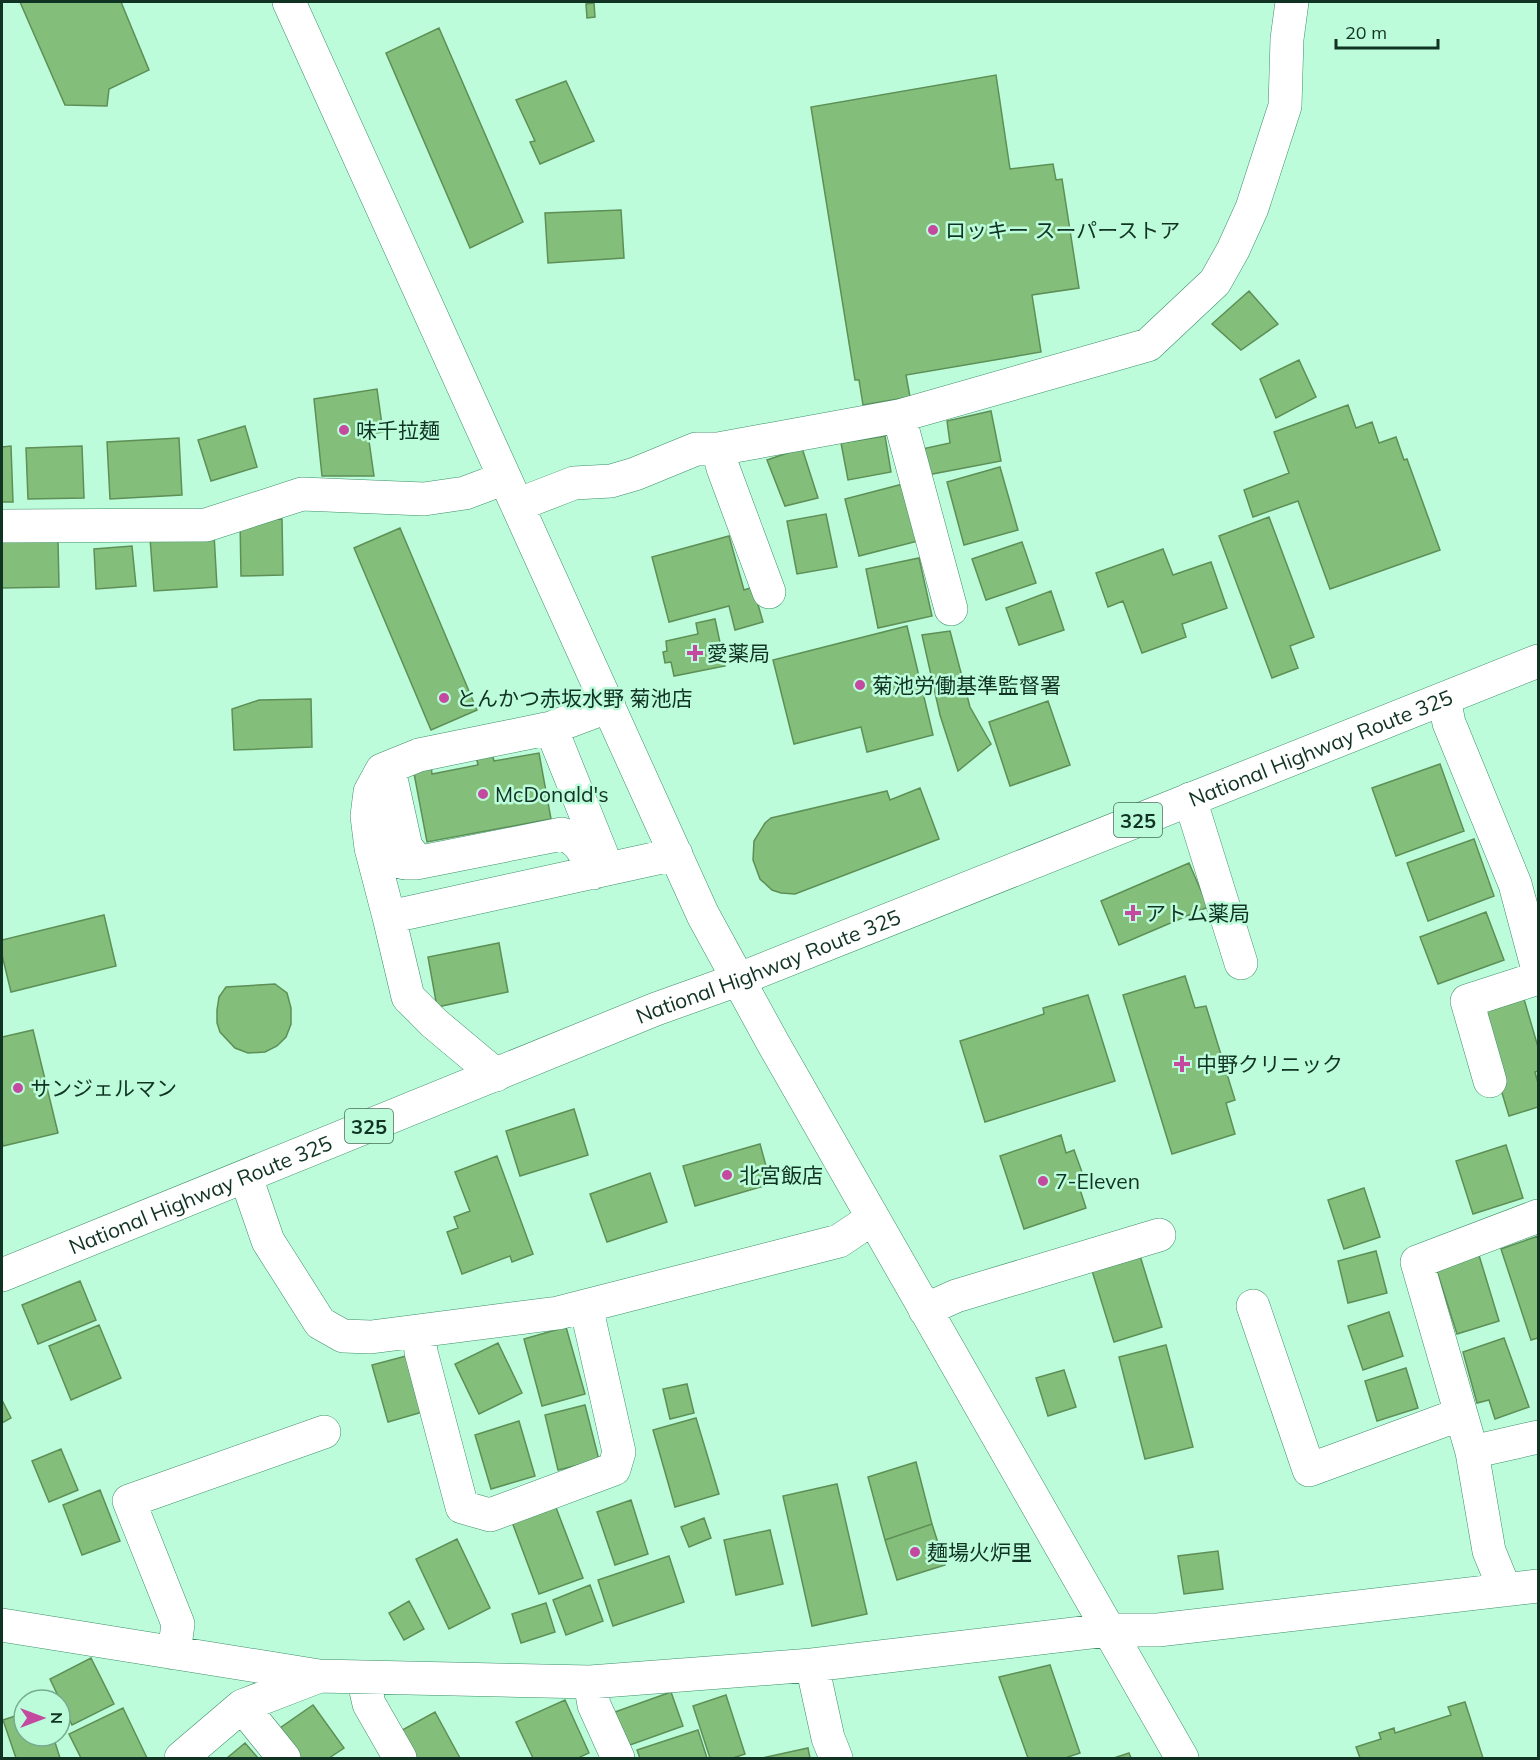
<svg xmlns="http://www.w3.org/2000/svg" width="1540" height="1760" viewBox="0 0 1540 1760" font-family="Mulish,'Noto Sans JP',sans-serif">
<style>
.building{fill:#83bf7a;stroke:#5e8f56;stroke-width:1.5}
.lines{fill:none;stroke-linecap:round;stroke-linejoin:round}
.minor-casing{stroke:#3d8f69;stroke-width:34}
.highway-casing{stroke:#3d8f69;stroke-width:34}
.minor{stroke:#fff;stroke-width:33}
.highway{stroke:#fff;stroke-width:33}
.poi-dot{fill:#c34a9f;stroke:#bcfcda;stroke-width:2}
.labels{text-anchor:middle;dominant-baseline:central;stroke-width:5;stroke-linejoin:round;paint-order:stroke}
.shield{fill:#bcfcda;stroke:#446f5a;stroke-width:1.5}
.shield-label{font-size:20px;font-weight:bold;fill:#103323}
.poi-label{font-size:21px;fill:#103323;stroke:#bcfcda;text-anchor:start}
.street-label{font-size:21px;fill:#103323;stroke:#bcfcda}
</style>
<rect width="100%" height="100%" fill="#bcfcda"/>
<path class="building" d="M20 2H121L149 70 109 89 107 106 65 105Z
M594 3 595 17 587 18 586 4Z
M439 28 523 222 470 248 386 53Z
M996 75 1010 169 1053 164 1056 180 1062 179 1079 288 1032 295 1041 352 906 375 910 397 863 405 859 380H855L811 107Z
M566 81 594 141 540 164 530 142 535 141 516 100Z
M621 210 624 258 548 263 545 213Z
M1249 291 1278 324 1241 350 1212 324Z
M1299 360 1316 397 1276 418 1260 379Z
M377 389 383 432 368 434 374 476H322L314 399Z
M1348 405 1356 428 1372 422 1379 443 1396 437 1404 460 1407 459 1440 550 1330 589 1298 501 1253 517 1244 490 1289 473 1274 432Z
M991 411 1001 461 927 475 922 449 950 443 947 421Z
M245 426 257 467 211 481 198 440Z
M885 436 891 472 848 480 841 443Z
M179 438 182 495 110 499 107 442Z
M11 446 13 502H2V447Z
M82 446 84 498 28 499 26 448Z
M802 448 818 498 785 506 767 460Z
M1000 467 1018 530 964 545 947 482Z
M903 484 918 541 859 556 845 499Z
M826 514 837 567 797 574 787 521Z
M1269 517 1314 637 1290 646 1298 668 1272 678 1219 536Z
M282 519 283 575 241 576 240 520Z
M400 528 477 710 431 730 354 548Z
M214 534 217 587 154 591 150 538Z
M729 536 744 590 753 587 763 622 735 630 729 606 669 622 652 557Z
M58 540 59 587 2 588V541Z
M1022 542 1036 583 986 600 972 559Z
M132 546 136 586 96 589 94 549Z
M1163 549 1173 575 1211 562 1227 608 1182 624 1186 637 1142 653 1123 601 1108 607 1096 573Z
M919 558 932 616 878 628 866 569Z
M1051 591 1064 630 1019 645 1006 608Z
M715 619 725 666 674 676 671 662 665 663 663 652 667 651 666 641 698 634 696 623Z
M907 626 933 735 867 752 861 727 794 744 773 660Z
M950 631 970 707 991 744 958 771 940 715 922 635Z
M311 699 312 747 234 750 232 709 259 700Z
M1048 701 1070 765 1010 786 989 722Z
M492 753 494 761 539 753 551 819 427 842 413 768 431 765 432 774 478 765 476 756Z
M1440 764 1464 831 1396 856 1372 788Z
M920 788 939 839 795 894 781 893 772 890 760 879 753 860 754 841 765 823 771 818 887 791 890 800Z
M1474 839 1494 896 1428 921 1407 863Z
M1189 863 1208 907 1119 945 1101 901Z
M1486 912 1504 960 1438 984 1420 937Z
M104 915 116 966 11 992 2 955V940Z
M499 943 508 992 437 1007 428 957Z
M1185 976 1195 1008 1206 1006 1235 1100 1226 1103 1235 1134 1172 1154 1123 995Z
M275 984 287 993 291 1008V1024L286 1037 277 1046 265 1052 248 1053 235 1048 220 1032 217 1023V1010L219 997 226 987Z
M1088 995 1115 1081 985 1122 960 1041 1044 1014 1043 1008Z
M1524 999 1538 1047V1071L1535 1072 1538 1083V1107L1509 1116 1493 1063 1463 1009Z
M33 1030 58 1133 3 1146 2 1140V1037Z
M574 1109 588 1155 520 1176 506 1131Z
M1061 1135 1066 1153 1074 1150 1083 1175 1076 1177 1086 1208 1024 1229 1000 1156Z
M760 1144 771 1184 695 1206 683 1166Z
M1506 1145 1523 1198 1473 1214 1456 1161Z
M497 1156 533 1254 512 1262 510 1256 462 1274 447 1232 458 1228 454 1217 470 1211 455 1172Z
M650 1173 667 1222 607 1242 590 1194Z
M1364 1188 1380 1237 1344 1249 1328 1200Z
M1538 1236V1338L1531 1340 1501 1249Z
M1137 1246 1162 1327 1114 1342 1089 1261Z
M1376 1251 1387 1293 1348 1303 1338 1261Z
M1478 1252 1499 1321 1457 1334 1435 1265Z
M80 1281 96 1320 38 1344 22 1305Z
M1389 1312 1403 1356 1363 1370 1348 1326Z
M99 1325 121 1378 71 1400 49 1346Z
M566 1327 585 1394 542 1406 524 1339Z
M1504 1338 1529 1407 1495 1419 1489 1400 1477 1403 1463 1352Z
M498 1343 522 1393 479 1414 455 1364Z
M1166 1345 1193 1447 1145 1459 1119 1357Z
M410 1355 426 1411 388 1422 372 1365Z
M1406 1368 1418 1408 1377 1421 1365 1381Z
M1064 1370 1076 1407 1048 1416 1036 1378Z
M687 1384 694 1413 670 1419 663 1389Z
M2 1400 11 1418 2 1423Z
M585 1405 599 1460 558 1470 545 1415Z
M696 1418 719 1494 675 1507 653 1430Z
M519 1421 535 1476 491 1489 475 1435Z
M61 1449 78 1490 49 1502 32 1461Z
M916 1462 932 1524 885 1540 868 1477Z
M837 1484 867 1614 812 1626 783 1496Z
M100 1490 120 1541 82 1555 63 1505Z
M631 1500 648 1554 615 1565 597 1512Z
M555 1505 583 1578 539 1594 512 1522Z
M704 1518 711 1538 689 1547 681 1527Z
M932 1524 945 1565 897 1580 885 1540Z
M770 1530 783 1584 736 1595 724 1540Z
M457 1539 490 1608 449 1629 416 1559Z
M1218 1551 1223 1589 1184 1594 1178 1556Z
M669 1556 684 1602 613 1626 598 1580Z
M590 1585 603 1621 566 1635 553 1600Z
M409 1601 424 1629 404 1640 389 1613Z
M546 1603 555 1632 521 1643 512 1614Z
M91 1658 114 1704 72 1725 50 1679Z
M1050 1665 1080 1753 1065 1758H1028L999 1677Z
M671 1692 683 1726 627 1746 615 1712Z
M726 1695 745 1754 733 1758H710L693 1706Z
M565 1700 589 1753 578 1758H533L516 1722Z
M1465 1702 1483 1758H1360L1356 1747 1381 1739 1379 1733 1394 1728 1395 1733 1451 1715 1448 1707Z
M313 1705 344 1748 329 1758H301L280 1728Z
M123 1708 147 1758H81L69 1734Z
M435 1712 460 1758H408L395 1734Z
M24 1713V1736H53L60 1758H16L3 1720Z
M698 1730 707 1758H640L637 1750Z
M245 1743 258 1758H227Z
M808 1748 810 1758H762Z
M1129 1753 1131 1758H1114Z"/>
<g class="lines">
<g class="minor-casing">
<path id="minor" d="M289 2 703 915 773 1043 1182 1758
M899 416 951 609
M718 449 723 468 769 592
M517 505 574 483 611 481 635 474 696 449H718L899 416 1148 345 1215 282 1233 250 1252 208 1285 106 1287 39 1292 2
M2 526 206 525 302 494 424 499 465 493 505 478
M1444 699 1449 723 1515 884 1538 970
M551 728 604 860
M392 783 406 847 411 853
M1190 799 1241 963
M379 826 383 852 393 860 405 863H416L562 834C582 841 585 854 593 873
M389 917 371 848 367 816 370 792 382 770 419 755 551 728 609 706
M496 1075 434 1023 408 997 389 917 676 854
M1490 1081 1467 1001 1538 978
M246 1177 268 1241 320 1323 343 1336 371 1337 558 1313 839 1241 873 1218
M1253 1306 1309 1470 1461 1414
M925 1310 956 1296 1159 1235
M419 1331 421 1352 462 1507 490 1515 614 1469 619 1452 586 1306
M1472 1452 1538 1437
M1505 1590 1489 1551 1472 1452 1417 1262 1538 1216
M2 1625 319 1676 590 1682 812 1665 1107 1630H1158L1538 1586
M174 1653 178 1624 129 1501 324 1432
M812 1665 828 1738 836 1758
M363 1677 369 1704 400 1758
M590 1682 594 1705 618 1758
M242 1706 284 1758
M181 1758 242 1706 317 1677"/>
</g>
<g class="highway-casing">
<g id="highway">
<path id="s1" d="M2 1275 656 1009 737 980 1538 661"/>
</g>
</g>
<use href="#minor" class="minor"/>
<use href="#highway" class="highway"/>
</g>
<g class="poi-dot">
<circle cx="933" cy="230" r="6"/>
<circle cx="344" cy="430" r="6"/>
<path d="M692 644h6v6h6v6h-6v6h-6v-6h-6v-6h6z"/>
<circle cx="860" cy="685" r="6"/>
<circle cx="444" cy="698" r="6"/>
<circle cx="483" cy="794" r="6"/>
<path d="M1130 904h6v6h6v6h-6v6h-6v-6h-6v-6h6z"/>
<path d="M1179 1055h6v6h6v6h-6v6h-6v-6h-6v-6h6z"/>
<circle cx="18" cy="1088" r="6"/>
<circle cx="727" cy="1175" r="6"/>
<circle cx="1043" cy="1181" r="6"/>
<circle cx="915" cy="1552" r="6"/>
</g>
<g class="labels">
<g class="shield">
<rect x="1114" y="803" width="48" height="34" rx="4.5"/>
<rect x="345" y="1109" width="48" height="34" rx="4.5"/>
</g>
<g class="shield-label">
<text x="1138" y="820">325</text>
<text x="369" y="1126">325</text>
</g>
<g class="poi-label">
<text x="945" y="230">ロッキー スーパーストア</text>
<text x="356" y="430">味千拉麺</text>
<text x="707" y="653">愛薬局</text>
<text x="872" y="685">菊池労働基準監督署</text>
<text x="456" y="698">とんかつ赤坂水野 菊池店</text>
<text x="495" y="794">McDonald's</text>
<text x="1145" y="913">アトム薬局</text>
<text x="1196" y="1064">中野クリニック</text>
<text x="30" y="1088">サンジェルマン</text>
<text x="739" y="1175">北宮飯店</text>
<text x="1055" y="1181">7-Eleven</text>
<text x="927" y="1552">麺場火炉里</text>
</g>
<g class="street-label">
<text stroke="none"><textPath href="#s1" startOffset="1420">National Highway Route 325</textPath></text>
<text stroke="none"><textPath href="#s1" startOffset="826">National Highway Route 325</textPath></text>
<text stroke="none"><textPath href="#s1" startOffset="214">National Highway Route 325</textPath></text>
</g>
</g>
<rect width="1540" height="1760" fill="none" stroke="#103323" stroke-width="6"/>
<g transform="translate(42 1718) rotate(90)"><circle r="28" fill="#bcfcda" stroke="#77ac91" stroke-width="1.5"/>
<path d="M0-4.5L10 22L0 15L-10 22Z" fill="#c34a9f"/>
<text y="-9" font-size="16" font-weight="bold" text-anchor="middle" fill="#103323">N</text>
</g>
<path d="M1336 39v9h102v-9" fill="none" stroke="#103323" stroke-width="3"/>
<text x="1345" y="39" font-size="18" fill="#103323" stroke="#bcfcda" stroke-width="4.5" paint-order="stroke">20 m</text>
</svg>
